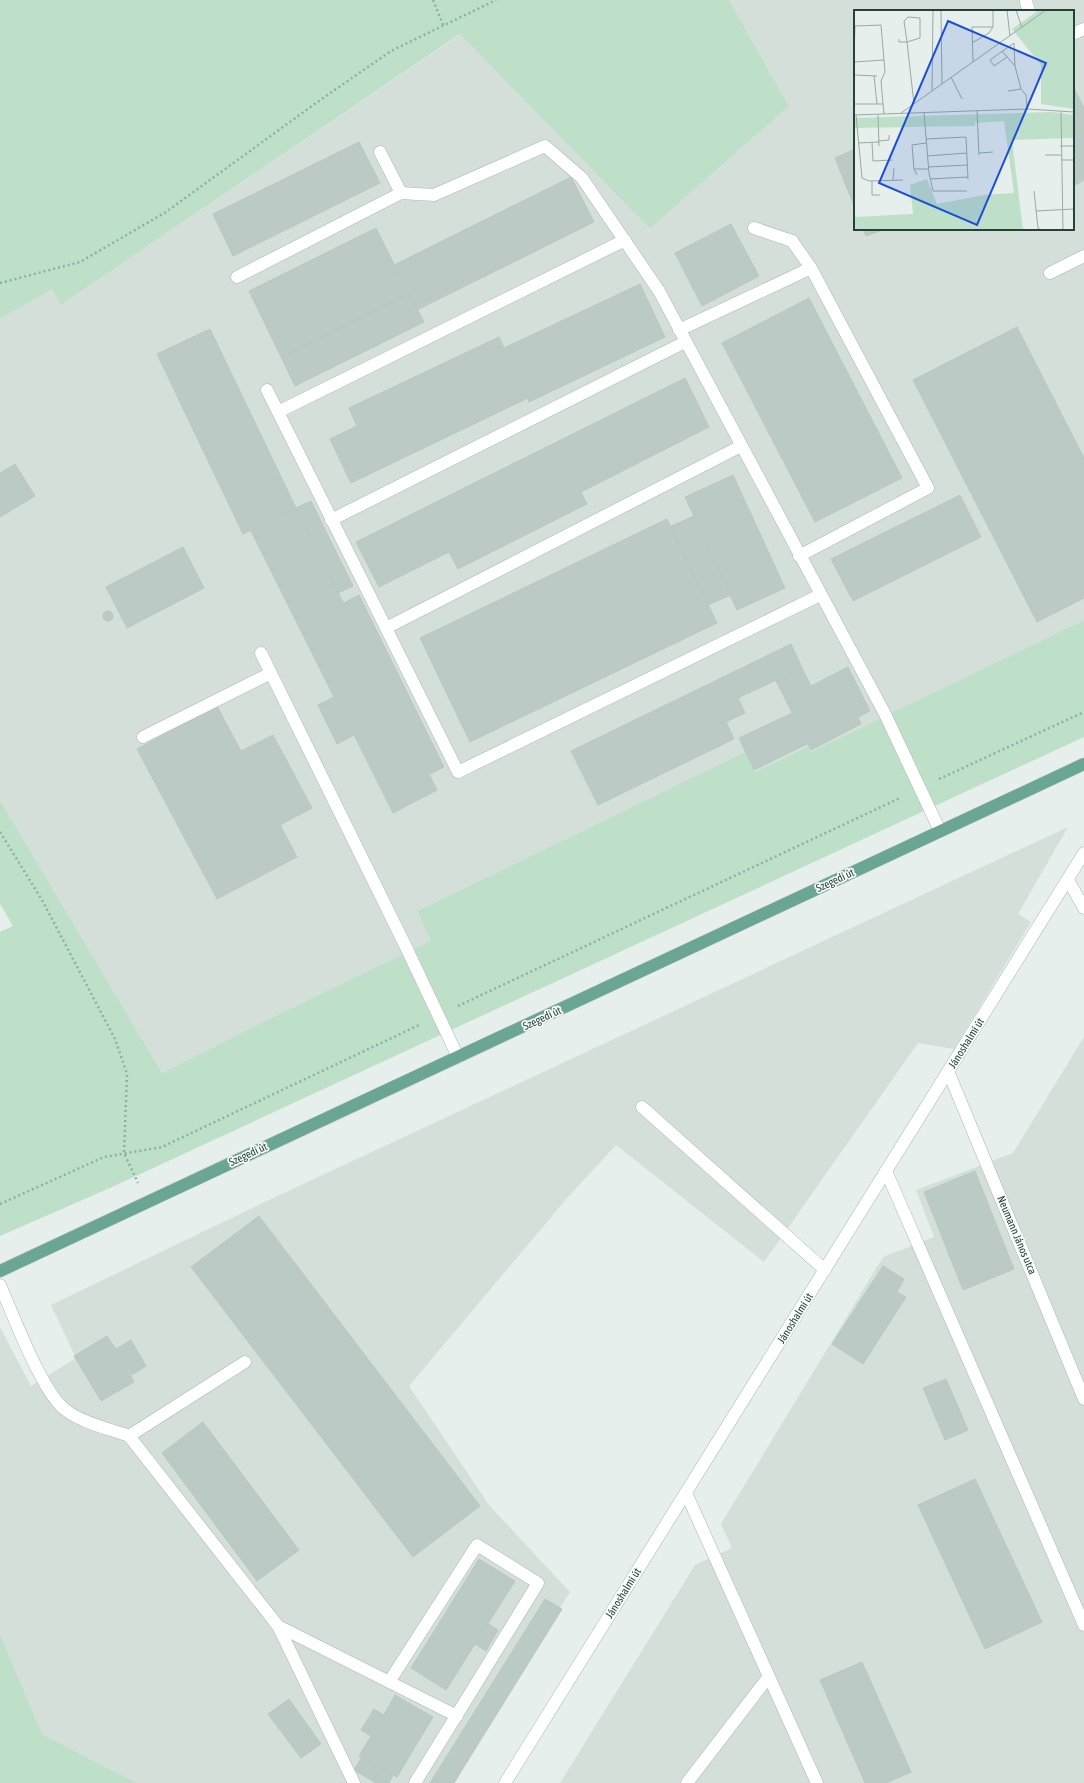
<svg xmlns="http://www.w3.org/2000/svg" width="1084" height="1783" viewBox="0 0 1084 1783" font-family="'Asap Condensed',sans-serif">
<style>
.built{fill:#d4dfda;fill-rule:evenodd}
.green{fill:#bfe0c8}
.building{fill:#bbcac4;stroke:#b8c9c2}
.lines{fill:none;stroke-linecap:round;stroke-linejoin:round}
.service-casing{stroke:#a8b8b2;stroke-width:13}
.minor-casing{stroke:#a8b8b2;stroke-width:13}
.primary-casing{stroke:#c2cac8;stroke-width:13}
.path{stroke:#86b3a5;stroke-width:2.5;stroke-dasharray:2 3;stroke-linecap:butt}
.service{stroke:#fff;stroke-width:12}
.minor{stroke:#fff;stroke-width:12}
.primary{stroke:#6aa596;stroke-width:12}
.labels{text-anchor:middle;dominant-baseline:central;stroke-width:3.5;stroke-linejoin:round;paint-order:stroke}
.street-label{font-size:11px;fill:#24423a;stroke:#f7fbf9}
.inset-road{fill:none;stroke:#98aaa4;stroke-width:1}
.view{fill:#1d4ed8;fill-opacity:0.15;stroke:#1d4ed8;stroke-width:2}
.inset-edge{fill:none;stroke:#24423a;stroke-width:2}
</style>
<rect width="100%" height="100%" fill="#e6efeb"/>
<path class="built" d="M729 0H1084V620L811 753 807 746 755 772 745 752 417 911 432 941 277 1015 162 1073 0 800V319L53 288 61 305 461 34 650 229 789 106ZM855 11H1073V229H855Z
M1068 827 1018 914 1031 922 954 1049 918 1043 764 1262 616 1145 568 1197 409 1386 489 1505 570 1592 451 1783H137L42 1734 0 1634V1327L31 1386 76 1358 51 1305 271 1199Z
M1084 1037V1783H560L695 1565 732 1548 721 1524 883 1257 934 1237 916 1190 1013 1153Z"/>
<path class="green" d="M0 0H729L789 106 650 229 460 34 61 305 52 289 0 319Z
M1084 620V737L110 1188 0 1236V932L13 926 0 904V800L162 1073 277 1015 431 941 417 911 745 752 755 772 808 746 811 752Z
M0 1634 42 1734 137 1783H0Z"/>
<path class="building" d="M1073 86 1084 108V180L1073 186Z
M359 142 380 183 233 256 213 214Z
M855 149V208L835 158Z
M571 177 594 222 417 310 394 265Z
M731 224 759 276 702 306 675 253Z
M376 228 409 294 281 357 249 291Z
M863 229H885L866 236Z
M640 284 665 337 529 402 528 398 351 483 330 439 357 426 349 408 499 337 504 348Z
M409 294 424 322 295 386 281 357Z
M809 298 902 478 815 522 722 343Z
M1017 327 1084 458V598L1037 622 913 380Z
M210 329 296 508 243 534 157 354Z
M685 378 709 427 581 492 587 504 458 569 449 552 379 587 356 542Z
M15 464 35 496 0 517V473Z
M733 475 785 588 737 610 685 497Z
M960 495 981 537 853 601 831 559Z
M311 501 353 586 338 593 296 508Z
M296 508 437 790 393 813 354 735 337 744 318 705 334 697 251 531Z
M694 516 731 595 708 605 671 526Z
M667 519 717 623 470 742 420 638Z
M183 547 204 588 127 628 106 587Z
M359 595 444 767 430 774 344 603Z
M103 616a5 5 0 1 1 10 0a5 5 0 1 1-10 0Z
M791 644 802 668 738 698 745 713 726 722 734 739 598 805 571 751Z
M848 667 870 711 858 717 861 724 811 750 776 681 802 668 811 686Z
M217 706 241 751 273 735 312 808 280 825 297 857 217 899 137 749Z
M792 713 807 744 754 770 739 738Z
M975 1171 1014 1269 963 1290 924 1192Z
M259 1216 480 1506 413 1557 191 1267Z
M883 1266 904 1279 897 1292 906 1297 863 1364 832 1344Z
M107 1336 116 1349 134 1382 101 1401 74 1356Z
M131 1340 146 1366 132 1375 116 1349Z
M946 1379 968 1430 945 1440 923 1388Z
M203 1422 299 1550 257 1581 162 1453Z
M975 1479 1042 1622 985 1649 918 1505Z
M479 1559 515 1581 446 1690 411 1668Z
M545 1599 562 1609 454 1783H430Z
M487 1623 498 1630 486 1651 475 1644Z
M862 1662 911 1772 886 1783H865L820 1680Z
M395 1695 433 1717 397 1777 359 1756 371 1736 361 1730 374 1709 384 1715Z
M289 1699 321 1744 301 1758 268 1714Z
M362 1757 393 1775 389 1783H376L354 1770Z"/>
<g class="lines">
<g class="service-casing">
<path id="service" d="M1026 2 1029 11
M1073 34 1084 29
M380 152 401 193
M754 228 792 241 811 268 928 488 799 556
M1050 273 1084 256
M237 277 401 193 434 195 545 146 582 178 659 291 885 714 940 831
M679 330 811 268
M267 390 458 772 820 595
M278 412 625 240
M331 520 685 342
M386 628 741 446
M261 653 405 945 458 1057
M143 737 271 673
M1068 880 1084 908
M642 1107 825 1270
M886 1171 1084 1625
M0 1285C13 1314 43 1396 67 1411 83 1423 110 1429 129 1436L245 1362
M129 1436 278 1626 457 1716
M686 1493 817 1783
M278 1626 354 1783
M389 1682 477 1545 538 1583 415 1783
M687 1783 769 1676"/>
</g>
<g class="minor-casing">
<path id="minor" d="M948 1071 1084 1399
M505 1783 1084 853"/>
</g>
<g class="primary-casing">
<path id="primary" d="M0 1271 1084 764"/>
</g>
<path class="path" d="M433 0 444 27
M0 283 80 262 166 212 316 103 391 51 496 0
M939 779 1084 712
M0 832 42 900 115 1039 127 1074 124 1153 138 1183
M458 1006 900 798
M0 1204 104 1157 162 1147 419 1025"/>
<use href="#service" class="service"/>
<use href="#minor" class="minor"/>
<use href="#primary" class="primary"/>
</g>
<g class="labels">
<g class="street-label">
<text transform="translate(835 880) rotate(-25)">Szegedi út</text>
<text transform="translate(542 1018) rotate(-25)">Szegedi út</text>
<text transform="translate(966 1043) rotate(-58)">Jánoshalmi út</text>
<text transform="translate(248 1154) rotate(-25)">Szegedi út</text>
<text transform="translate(1017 1235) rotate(67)">Neumann János utca</text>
<text transform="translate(795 1318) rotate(-58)">Jánoshalmi út</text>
<text transform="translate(623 1593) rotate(-58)">Jánoshalmi út</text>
</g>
</g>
<g transform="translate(854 10)">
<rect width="220" height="220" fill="#e6efeb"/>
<path d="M185 0H220V99L187 94V55L158 19ZM198 102 220 105V128L158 130 169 220H0V207L59 204 56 175 73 169 83 194 130 185 160 183 150 111 121 113V116L0 118V108Z" fill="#bfe0c8"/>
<path class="inset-road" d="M87 0 88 74M153 0 156 26M162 0 168 18M45 29V32H53L66 28V8L54 7 50 11 53 32 60 94M118 33 135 23 139 17M148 41 161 56 167 79M0 45 1 16 27 15 31 62 27 71 29 94M153 47 140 56 136 50 160 33 161 56M0 52 30 50M119 52 118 17H139V0M1 65 23 66M20 66 23 94M97 67 108 89M78 81 79 0M154 81 167 79 172 85 173 99M0 94H29L30 104M123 101 125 145M207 101 209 220M47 103 192 0M70 103 75 163 79 181H113M0 105 173 99 220 102M2 105 8 168 15 171 49 170M24 105 25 136M72 129 112 127 114 169M24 131 35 130V125M18 132 19 151 38 150M4 133 25 132M206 136H220M125 143 139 142M191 145H207M73 146 113 143M207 150H220M74 157 113 155M60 159H74M63 165 60 159 58 135 72 133M76 169 114 167M39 170 40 158M18 171V185H26M180 181 184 218 187 220M182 201 220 199"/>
<path class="view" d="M94 11 192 53 123 215 25 173Z"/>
<rect width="220" height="220" class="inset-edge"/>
</g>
</svg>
